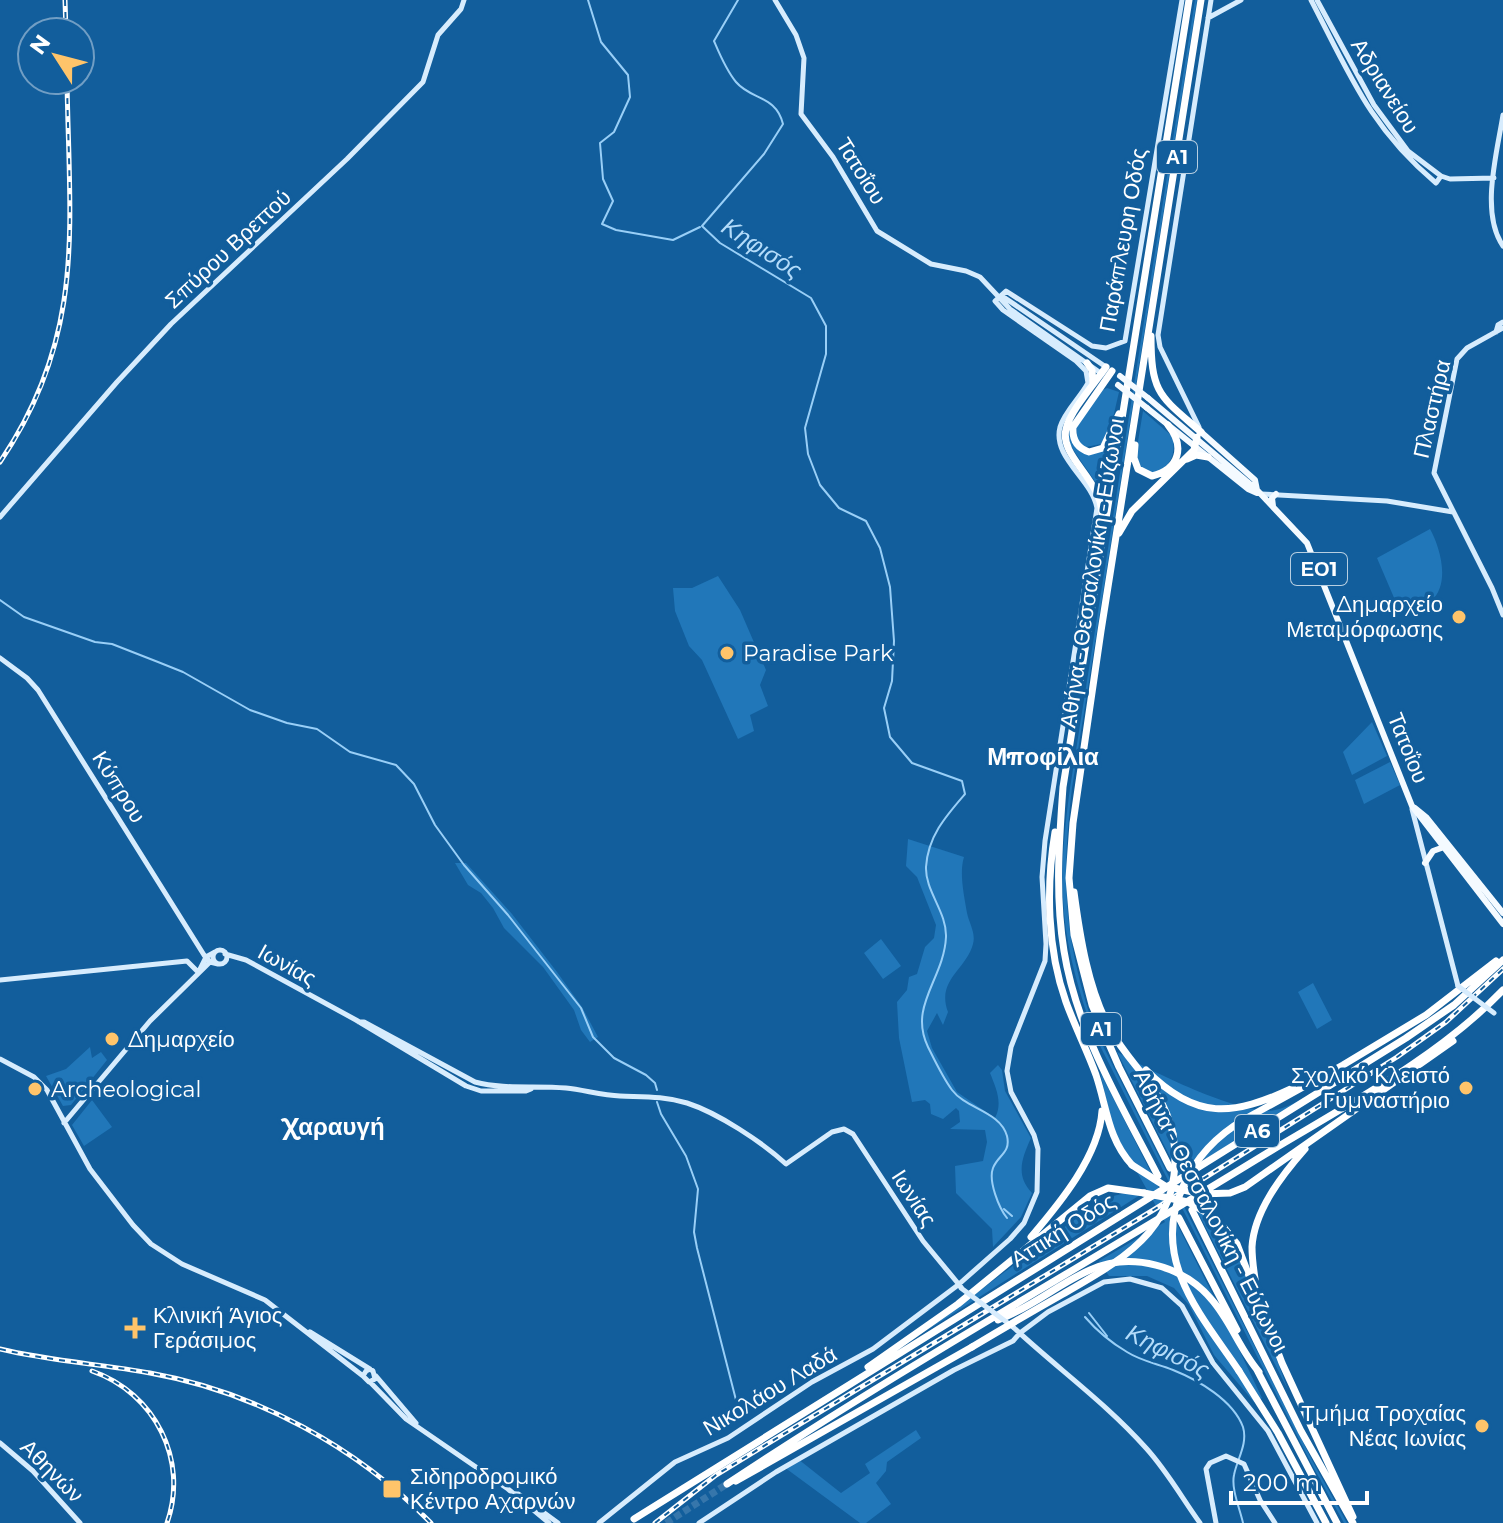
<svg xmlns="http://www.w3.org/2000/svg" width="1503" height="1523" viewBox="0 0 1503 1523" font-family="Montserrat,sans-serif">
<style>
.green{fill:#2177b9}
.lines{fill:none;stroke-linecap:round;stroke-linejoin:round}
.stream{stroke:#99cff7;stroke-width:2}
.highway-tunnel{stroke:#3676ab;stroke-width:7;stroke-dasharray:7 3.5;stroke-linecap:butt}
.secondary{stroke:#d7ecfd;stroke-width:5}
.primary{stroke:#f4faff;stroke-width:6}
.highway{stroke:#fff;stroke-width:7}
.rail-casing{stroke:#fff;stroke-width:5}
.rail{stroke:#125e9c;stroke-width:2;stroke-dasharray:6;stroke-linecap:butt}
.secondary-bridge{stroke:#d7ecfd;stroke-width:5}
.primary-bridge{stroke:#f4faff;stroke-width:6}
.highway-bridge{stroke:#fff;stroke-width:7}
.poi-dot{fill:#ffc46a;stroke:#125e9c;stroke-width:3}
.labels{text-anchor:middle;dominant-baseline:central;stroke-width:7;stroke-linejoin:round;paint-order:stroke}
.shield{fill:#125e9c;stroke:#b8cfe1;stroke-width:2}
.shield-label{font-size:20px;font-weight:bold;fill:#fff}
.street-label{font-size:22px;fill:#fff;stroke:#125e9c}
.poi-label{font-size:22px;fill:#fff;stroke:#125e9c;text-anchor:start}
.water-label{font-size:24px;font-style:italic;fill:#b4dcfa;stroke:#125e9c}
.neighbourhood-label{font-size:24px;font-weight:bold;fill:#fff;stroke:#125e9c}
</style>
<rect width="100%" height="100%" fill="#125e9c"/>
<path class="green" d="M1195 0H1197L1072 788C1061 882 1064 941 1095 1030L1313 1462 1347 1523H1344L1311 1463 1093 1032C1078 989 1065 944 1063 899 1061 862 1065 825 1070 788Z
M1107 388 1119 392 1112 422 1101 444 1086 447 1078 442 1076 427 1103 390Z
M1143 411 1173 437C1175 455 1172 464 1156 473L1142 471 1136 454Z
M1070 428 1071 440 1080 450 1107 446 1114 435 1102 496C1094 474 1075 458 1066 435Z
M1430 529C1440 547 1451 584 1431 601 1423 607 1410 610 1401 614L1377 558Z
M718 576 740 610 766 670 760 685 768 706 750 715 754 731 738 739 702 660 689 646 675 611 673 588H692Z
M1372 722 1387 756 1352 775 1343 752Z
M1390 762 1400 785 1364 804 1355 780Z
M908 839 964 857C959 873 964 895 967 913 969 923 976 933 973 944 966 970 936 980 948 1012L943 1025 937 1013 927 1031 932 1048 957 1092 995 1118C1003 1103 996 1088 990 1073L998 1065 1002 1070 1005 1091 1031 1138C1022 1158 1015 1175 1032 1193L1021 1217 993 1247 992 1229 956 1193 955 1166 983 1161 987 1142 985 1130 950 1129 960 1122 959 1111 956 1108 943 1119 931 1114 930 1104 925 1100 912 1102 899 1038 897 1002 907 990 909 977 917 974 925 947 934 938 936 925 917 877 906 866Z
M455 863H466L512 914 557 972 582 1007 598 1037 590 1042 581 1030 574 1010 543 967 504 928 493 908 481 893 468 885Z
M881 939 901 966 883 979 864 953Z
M1313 983 1332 1020 1317 1029 1298 992Z
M90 1047 92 1058 101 1052 107 1060 71 1105 63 1106 46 1076 66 1069Z
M1117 1052C1147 1069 1243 1117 1275 1110 1287 1108 1299 1100 1310 1095L1207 1158 1186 1166 1239 1257 1288 1390Z
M1100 1072 1214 1297 1262 1398 1254 1402 1214 1355 1189 1305 1174 1288 1147 1276H1109L1099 1261 1165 1222 1113 1129Z
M92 1100 112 1127 84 1146 72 1125Z
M1126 1193 1140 1195 926 1331 1094 1205 1109 1197Z
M916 1430 921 1438 887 1462 886 1471 876 1483 891 1504 866 1523H860L784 1467 798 1459 841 1493 870 1473 865 1464Z"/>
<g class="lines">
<path class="stream" d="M588 0 601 42 628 75 630 97 614 132 600 143 603 179 613 201 602 224 616 230 673 240 700 227
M738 0 714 41C720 55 726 70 736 82 751 100 776 95 783 124L764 154 702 226 720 243 811 298 826 326V354L805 428 808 454 820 485 839 508 866 521 880 548 890 587 894 641 892 681 884 708 890 737 912 763 962 781 965 794C946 816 928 836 926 867 925 891 947 912 946 937 944 979 908 1006 928 1047 935 1061 943 1078 952 1090 966 1109 1000 1111 1007 1136 1011 1153 998 1155 993 1168 988 1181 999 1208 1007 1218
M0 600 24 617 95 642 112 644 158 662 183 672 250 710 287 723 317 729 350 752 396 765 414 784 435 825 464 865 508 915 581 1008 593 1037 614 1058 646 1075 655 1083 657 1090
M657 1102 661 1114 686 1156 698 1189 694 1232 697 1248 736 1400
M1004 1209 1012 1216
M1089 1313 1107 1336
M1085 1317C1097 1331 1110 1342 1127 1352 1141 1361 1158 1364 1173 1370 1198 1380 1233 1400 1243 1427 1248 1444 1237 1459 1234 1475 1231 1489 1240 1509 1243 1523"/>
<path class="highway-tunnel" d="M666 1523 727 1484"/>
<path class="secondary" d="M775 0 796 35 804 58 801 114 833 157 877 231 931 264 966 271 980 277 1010 309 1102 374
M1311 0C1349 73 1370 128 1436 183L1441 176 1450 179 1494 178
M1317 0 1374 105 1408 151 1441 176
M1208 18 1241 0
M1503 115C1497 153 1480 213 1503 246
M1005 298 1106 367
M1503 328 1467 348 1457 359 1434 473 1492 588 1503 615
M1496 332 1498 325 1503 322
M1199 427 1160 347 1158 335 1211 0
M1261 494 1387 501 1453 512
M0 517 117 382 171 324 347 159 423 82 438 35 461 9 464 0
M0 658 27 678 38 690 204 955 210 962 218 964
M1412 809 1458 986
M213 957a7 7 0 1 1 14 0a7 7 0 1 1-14 0Z
M225 954 246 960 356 1020 466 1086 481 1091H526L531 1089
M199 971 206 957 215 952
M0 980 187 961 198 972
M359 1022H364L475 1082C505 1090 535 1085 566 1088 584 1090 602 1095 620 1096 643 1097 664 1096 687 1103 718 1113 762 1142 786 1164L832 1132 844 1129 853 1134 923 1241 961 1287
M0 1059 34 1077 47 1090 90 1169 133 1225 151 1244 182 1264 265 1300 363 1376
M64 1123 150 1021 210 962
M1013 1327C1057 1368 1106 1403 1146 1448 1167 1471 1182 1498 1200 1523
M310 1332 373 1371 375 1379 369 1382 363 1376 366 1371 370 1369
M376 1376 416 1423
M370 1382 406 1419 508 1489 549 1523
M0 1443 33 1471 80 1523
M517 1493 558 1523
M599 1523 675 1462 728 1438 812 1382 873 1349 958 1285 1010 1239 1024 1223 1037 1192 1038 1149 1034 1135 1011 1092 1007 1071 1011 1047 1045 961 1046 944 1042 877 1045 841 1097 508C1092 479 1052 458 1060 427 1065 411 1080 398 1088 383L1086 371 1076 361 1003 310 995 301 1006 291 1092 346 1106 348 1125 341 1182 0
M699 1523 776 1472 954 1370 1013 1341 1020 1333 1048 1312 1104 1282 1130 1279 1162 1288 1182 1306 1213 1363 1268 1431 1317 1523
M1216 1523 1206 1469 1210 1463 1226 1456 1244 1464 1260 1500 1275 1523"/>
<path class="primary" d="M1148 398 1257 490 1307 543 1412 806 1503 924
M1147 408 1248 489 1257 493
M1201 432 1255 480 1257 490
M1273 506 1272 498 1276 494
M1415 808 1426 817 1503 913
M1425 863 1433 851 1444 847"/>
<path class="highway" d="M1151 336C1151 394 1160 396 1201 432
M1087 363 1092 370 1093 383
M1112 371 1073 427C1072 440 1077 448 1089 452L1103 448 1119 414
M1135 445 1134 458 1138 469 1152 476C1180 469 1185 446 1168 425
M1187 459 1196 455 1208 457
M1102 518C1104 480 1059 458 1066 429 1070 411 1095 383 1106 367
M1119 533 1132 511 1194 450 1197 437
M1055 832C1046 886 1047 949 1066 1002 1075 1027 1087 1050 1096 1075 1107 1108 1108 1139 1132 1165
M1074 892C1080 937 1088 989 1110 1029 1132 1069 1162 1085 1173 1134
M1146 1070C1196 1121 1233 1116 1293 1088
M1245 1119 1343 1065 1426 1015 1496 961
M1170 1168 1119 1067 1092 1005 1074 935 1069 878 1073 823 1101 631 1201 0
M1158 1176C1121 1104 1077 1032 1064 951 1055 896 1059 842 1063 787L1189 0
M1202 1194 1230 1193 1245 1187 1453 1041
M1192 1210 1301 1431 1353 1523
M1179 1218 1237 1330
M1217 1219 1237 1244 1282 1363 1353 1517
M1031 1237C1060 1203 1099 1156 1102 1111
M1256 1285C1254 1273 1252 1260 1252 1247 1254 1211 1282 1175 1305 1149
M998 1320C1031 1308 1058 1284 1090 1270 1131 1251 1184 1266 1212 1300 1231 1322 1240 1350 1259 1372
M868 1367 958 1304 1090 1196 1108 1188 1144 1193
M1257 1370 1337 1523
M1239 1371 1278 1433 1326 1523
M736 1481 972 1347
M727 1484C898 1370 1078 1269 1254 1161 1337 1110 1435 1061 1503 990
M634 1519 1406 1038 1454 1005 1503 960"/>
<g class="rail-casing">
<path id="rail" d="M65 0 66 32
M0 462C87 334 69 225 67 80
M0 1349C50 1361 100 1364 150 1373 256 1392 357 1447 431 1523
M92 1371C155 1393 189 1460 167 1523
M655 1523 716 1475 1155 1209 1397 1057 1446 1022 1503 969"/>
</g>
<use href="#rail" class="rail"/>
<path class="secondary-bridge" d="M1458 986 1494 1013
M961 1288 1013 1327"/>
<path class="primary-bridge" d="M1120 376 1148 398
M1118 385 1147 408"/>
<path class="highway-bridge" d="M1132 1165 1165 1186 1202 1194
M1144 1193 1188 1202 1217 1219
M972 1347C1002 1329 1033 1311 1063 1294 1131 1255 1186 1224 1173 1134
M1239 1371C1219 1341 1194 1311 1181 1277 1156 1214 1190 1151 1245 1119"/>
</g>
<g class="poi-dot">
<circle cx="1459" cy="617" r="8"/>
<circle cx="727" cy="653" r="8"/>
<circle cx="112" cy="1039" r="8"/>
<circle cx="1466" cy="1088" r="8"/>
<circle cx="35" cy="1089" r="8"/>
<path d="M131 1316h8v8h8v8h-8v8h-8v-8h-8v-8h8z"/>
<circle cx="1482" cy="1426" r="8"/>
<rect x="382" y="1479" width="20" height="20" rx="4"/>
</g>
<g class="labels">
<g class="shield">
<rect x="1157" y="141" width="40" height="32" rx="6"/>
<rect x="1291" y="553" width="56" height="32" rx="6"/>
<rect x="1081" y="1013" width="40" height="32" rx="6"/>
<rect x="1235" y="1115" width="44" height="32" rx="6"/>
</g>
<g class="shield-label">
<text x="1177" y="157">Α1</text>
<text x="1319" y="569">ΕΟ1</text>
<text x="1101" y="1029">Α1</text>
<text x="1257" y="1131">Α6</text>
</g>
<g class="street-label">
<text transform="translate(1385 86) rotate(58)">Αδριανείου</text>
<text transform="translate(861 171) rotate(58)">Τατοΐου</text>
<text transform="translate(1123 240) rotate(-80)">Παράπλευρη Οδός</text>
<text transform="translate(228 249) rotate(-43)">Σπύρου Βρεττού</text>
<text transform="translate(1432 409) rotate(-77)">Πλαστήρα</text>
<text transform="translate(1092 573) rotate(-81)">Αθήνα - Θεσσαλονίκη - Εύζωνοι</text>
<text transform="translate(1408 748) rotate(68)">Τατοΐου</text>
<text transform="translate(119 787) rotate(58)">Κύπρου</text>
<text transform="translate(287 965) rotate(29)">Ιωνίας</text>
<text transform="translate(914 1198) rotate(57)">Ιωνίας</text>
<text transform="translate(1211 1211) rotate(63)">Αθήνα - Θεσσαλονίκη - Εύζωνοι</text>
<text transform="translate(1063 1230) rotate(-32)">Αττική Οδός</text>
<text transform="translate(770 1391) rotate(-31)">Νικολάου Λαδά</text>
<text transform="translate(52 1471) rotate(45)">Αθηνών</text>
</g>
<g class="poi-label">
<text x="1443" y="604" text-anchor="end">Δημαρχείο<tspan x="1443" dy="25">Μεταμόρφωσης</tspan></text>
<text x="743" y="653">Paradise Park</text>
<text x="128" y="1039">Δημαρχείο</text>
<text x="1450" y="1075" text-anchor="end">Σχολικό Κλειστό<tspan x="1450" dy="25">Γυμναστήριο</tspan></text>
<text x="51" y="1089">Archeological</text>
<text x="153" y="1315">Κλινική Άγιος<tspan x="153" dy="25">Γεράσιμος</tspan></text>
<text x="1466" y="1413" text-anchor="end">Τμήμα Τροχαίας<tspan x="1466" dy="25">Νέας Ιωνίας</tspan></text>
<text x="410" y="1476">Σιδηροδρομικό<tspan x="410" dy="25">Κέντρο Αχαρνών</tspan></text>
</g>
<g class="water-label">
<text transform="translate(762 248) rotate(33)">Κηφισός</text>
<text transform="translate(1168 1351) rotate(27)">Κηφισός</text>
</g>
<g class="neighbourhood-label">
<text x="1043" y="756">Μποφίλια</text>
<text x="334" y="1126">Χαραυγή</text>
</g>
</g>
<g transform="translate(56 56) rotate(306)"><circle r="38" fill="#125e9c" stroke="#719ec4" stroke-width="2"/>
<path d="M0-6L14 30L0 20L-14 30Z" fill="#ffc46a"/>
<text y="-12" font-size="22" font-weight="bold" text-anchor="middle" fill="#ffffff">N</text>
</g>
<path d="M1231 1491v12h136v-12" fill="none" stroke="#ffffff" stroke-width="4"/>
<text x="1243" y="1491" font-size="24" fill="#ffffff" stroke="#125e9c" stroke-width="6" paint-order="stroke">200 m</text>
</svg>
